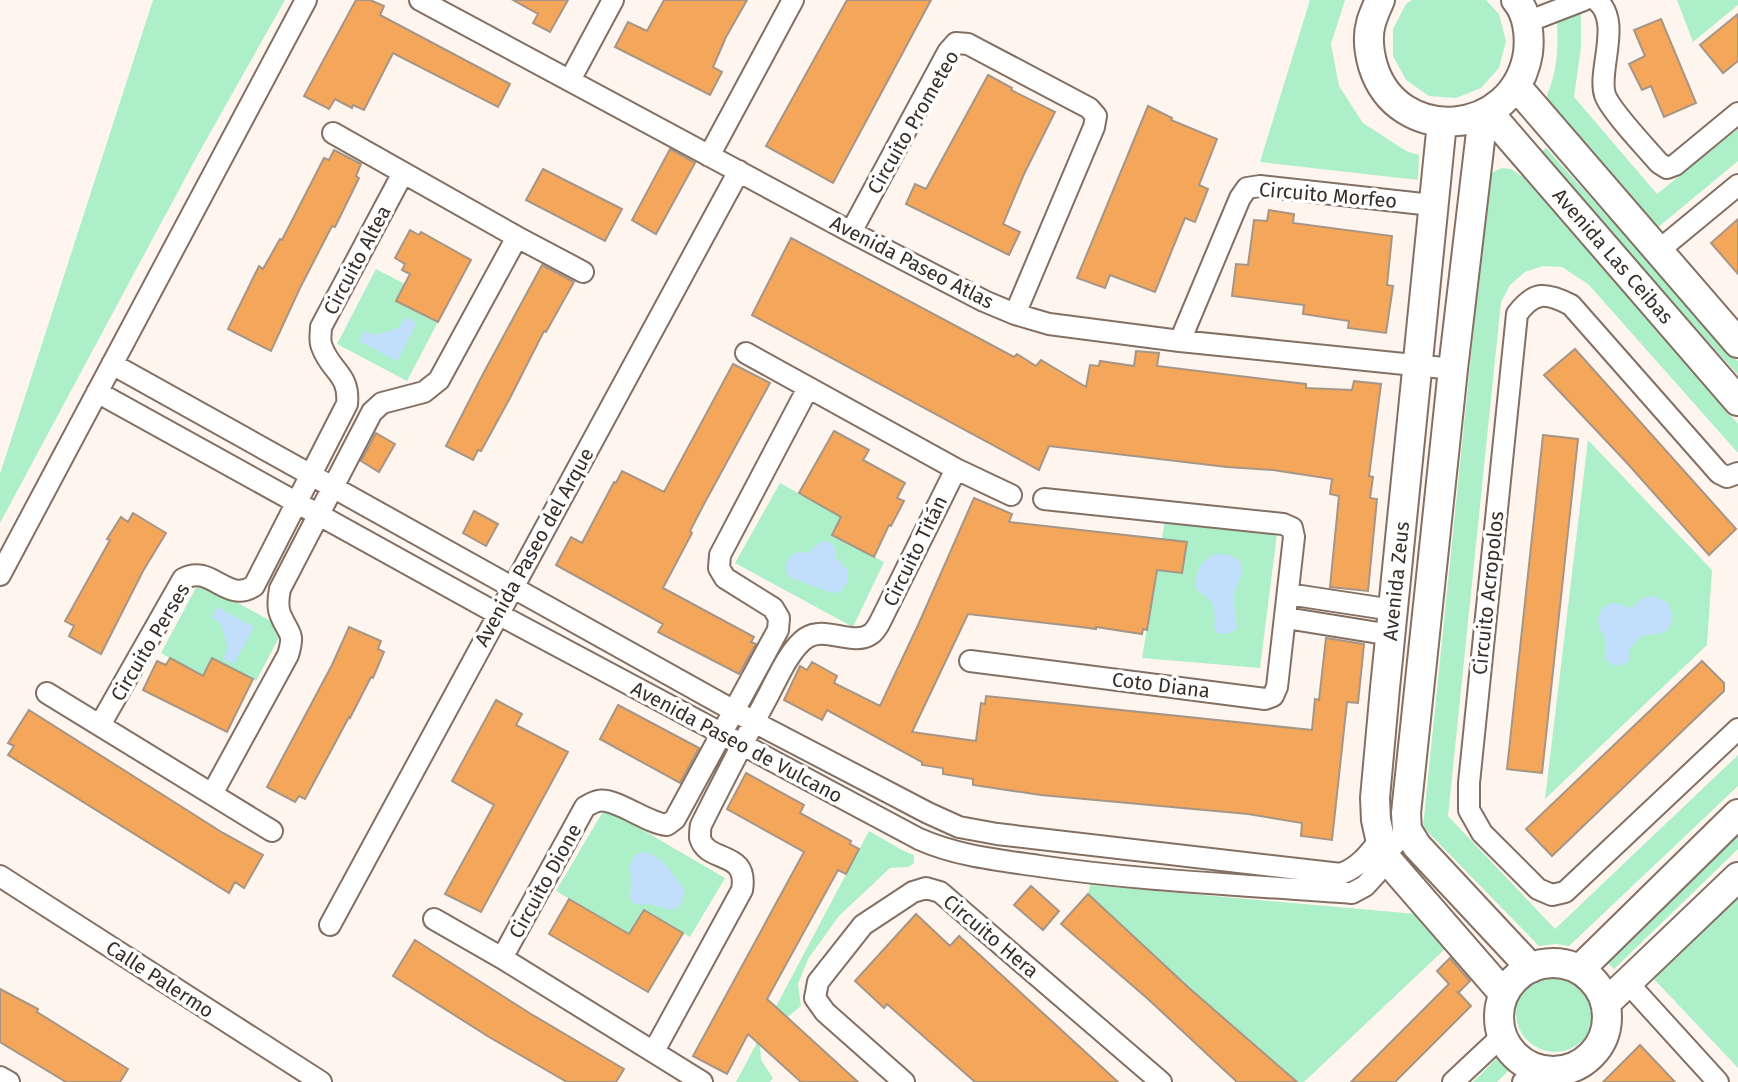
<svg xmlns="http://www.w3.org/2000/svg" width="1738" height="1082" viewBox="0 0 1738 1082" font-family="'Fira Sans',sans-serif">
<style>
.green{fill:#adefc8}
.water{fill:#c1defc}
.building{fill:#f4a65b;stroke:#a79585;stroke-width:2}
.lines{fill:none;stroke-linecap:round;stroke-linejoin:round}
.street-casing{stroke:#837063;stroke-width:24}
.secondary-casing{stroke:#837063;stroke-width:32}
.street{stroke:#fff;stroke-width:20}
.secondary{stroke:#fff;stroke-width:28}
.labels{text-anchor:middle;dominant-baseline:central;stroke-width:7;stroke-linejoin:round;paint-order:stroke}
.street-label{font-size:20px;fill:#362e29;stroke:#fff}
</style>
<rect width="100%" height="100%" fill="#fef5ef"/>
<path class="green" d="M153 0H285L196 158 0 523V474Z
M1310 0H1345L1331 44 1339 86 1363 123 1406 151 1419 155 1418 180 1260 162Z
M1412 0H1486L1499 14 1506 41 1499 68 1481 88 1456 98 1429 96 1406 80 1393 56V29L1406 4Z
M1677 0H1738V5L1693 42Z
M1581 11V47L1574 97 1657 194 1738 129V161L1656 229 1596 161 1546 98C1558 68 1558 51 1557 20Z
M1546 148 1738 361V375L1539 154Z
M1502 168 1511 169 1527 180 1738 424V453L1589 285 1562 267 1543 266 1525 272 1510 285 1501 302 1448 816 1555 929 1738 755V786L1569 946 1556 944 1539 946 1423 827 1489 180 1493 172Z
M376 269 405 284 397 301 438 322 407 381 337 344Z
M1588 440 1712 570 1707 645 1545 799Z
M780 483 842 517 832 535 884 562 853 627 735 563Z
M1165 519 1277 534 1260 668 1142 658Z
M199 582 284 628 256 681 212 658 199 682 195 672 161 653Z
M605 808 725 878 690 937 644 910 630 934 556 891Z
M1738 826V849L1614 969 1602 957Z
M869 831 902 850 914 855V863L908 867 890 868 839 916 808 959 798 984 801 1006 784 1020 760 1046 761 1060 773 1078 770 1082H736Z
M1090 885 1417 914 1446 948 1304 1082H1296L1189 988 1088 894Z
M1738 895V1068L1652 977Z
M1516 1013a39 39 0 1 1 78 0a39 39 0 1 1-78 0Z
M1500 1055 1512 1067 1497 1082H1473Z"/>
<path class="water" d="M405 317 417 323 397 361 359 341 365 331 375 335 399 328Z
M822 541 830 542 835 548V558C849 568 853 575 842 591L832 593 789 577 785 567C789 555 794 550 808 553Z
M1216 554C1224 554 1230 554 1236 558 1250 568 1236 582 1234 594 1233 605 1236 616 1237 628L1228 634 1218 633 1214 627C1216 607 1215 601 1197 591 1193 573 1200 561 1216 554Z
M1655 596 1669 604C1676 631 1667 635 1642 635L1630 649 1629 661C1619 668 1615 667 1606 660L1605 638 1599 628 1598 619 1601 610 1607 605 1615 603 1632 608 1643 598Z
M217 607 254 627 234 664 223 659 228 648 221 624 212 617Z
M641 852C661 852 673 876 685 890L680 905 673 910 649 904 642 905 633 903 629 896C636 877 621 863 641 852Z"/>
<path class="building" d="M356 0H370L384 6 380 15 510 84 498 107 393 53 364 110 353 105 352 108 335 99 329 109 304 96Z
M513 0H568L550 32 533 23 538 14Z
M664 0H747L726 37 713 67 722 72 710 95 615 47 628 22 647 31Z
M847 0H931L833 183 766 146Z
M1738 14V61L1723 73 1700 45Z
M1661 19 1696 103 1664 117 1651 86 1642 90 1629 64 1645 56 1634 30Z
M988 75 1012 88 1011 90 1055 112 1024 174 1003 224 1020 232 1009 255 906 204 915 184 926 189Z
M1148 106 1172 118 1171 120 1217 139 1199 185 1208 189 1195 222 1185 218 1155 292 1110 275 1105 288 1077 278Z
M670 149 695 163 656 234 632 220Z
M334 150 361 164 356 176 359 178 335 227 332 226 300 288 271 351 228 329 259 266 263 269 280 239 282 240 324 158 329 160Z
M543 169 622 209 605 241 526 200Z
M1269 210 1294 214 1293 223 1392 236 1387 285 1393 286 1386 333 1348 328 1349 321 1303 314 1304 305 1232 296 1236 264 1248 265 1254 220 1267 221Z
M1738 219V274L1711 243Z
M410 230 419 235 421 232 471 260 438 322 396 301 410 274 402 270 405 264 395 258Z
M791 238 1014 357 1017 354 1036 366 1041 360 1086 387 1090 365 1099 366 1100 361 1134 366 1136 351 1159 353 1157 366 1306 384V388L1352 390 1354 381 1381 384 1369 476 1373 477 1370 498 1377 499 1368 591 1330 587 1339 496 1330 494 1332 479 1273 470 1227 467 1049 446 1039 470 752 315Z
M542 265 574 282 546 332 544 331 510 398 481 451 478 450 473 460 446 446 483 374Z
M1575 349 1736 529 1709 555 1627 463 1544 375Z
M733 364 770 383 704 504 690 531 692 533 663 588 754 637 751 642 756 644 739 674 658 632 663 624 556 565 571 537 582 543 614 482 616 483 622 471 664 492Z
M834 431 869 450 863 460 905 483 897 498 904 501 891 526 889 525 874 557 832 535 841 517 799 493Z
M376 433 395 444 379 472 361 461Z
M1543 435 1578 439 1542 773 1507 769Z
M974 498 1012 514 1009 522 1187 542 1182 573 1157 570 1147 630 1143 629 1142 634 1096 627V629L1081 627 968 614 912 732 976 741 981 703 985 704 986 696 1312 730 1315 699 1319 700 1326 638 1364 644 1358 703 1347 702 1332 840 1301 836 1302 823 1248 814 1041 795 973 785V779L943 774V768L922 765V762L827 710 822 720 784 700 800 666 807 670 812 662 837 676 834 683 880 706 919 623Z
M474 511 498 524 486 546 463 533Z
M133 513 166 533 143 571 101 654 69 636 74 626 65 621 110 540 107 539 121 517 128 522Z
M349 627 381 641 378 649 384 652 373 678 371 677 350 718 349 717 305 799 299 796 295 802 267 787 332 665Z
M170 658 203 676 212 658 253 679 227 732 143 690 157 661 166 665Z
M1702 661 1724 683V691L1552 856 1526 829Z
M496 700 522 714 516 725 568 752 481 912 445 894 494 805 452 781Z
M618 705 699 748 680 783 600 739Z
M29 710 223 833 263 855 244 888 235 882 229 893 8 755 14 746 8 743Z
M746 773 804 805 800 813 851 841 850 844 859 849 846 874 838 870 767 999 858 1082H801L748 1034 727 1074 693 1056 804 852 727 809Z
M1031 886 1059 911 1043 930 1014 905Z
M1088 894 1189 988 1297 1082H1237L1148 999 1061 924Z
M569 899 629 934 644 910 683 933 648 992 549 934Z
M916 914 950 946 959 936 1118 1082H975L887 1004 884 1008 855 981Z
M415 940 531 1014 624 1069 616 1082H567L489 1037 393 976Z
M1450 958 1470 981 1458 993 1457 991 1471 1006 1395 1082H1351L1449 984 1437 971Z
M0 989 38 1009 37 1012 128 1069 120 1082H66L0 1042Z
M1640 1045 1675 1082H1603Z"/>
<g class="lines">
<g class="street-casing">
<path id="street" d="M420 0 851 232 984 301 1015 314 1049 324 1180 341 1453 369
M1596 0C1623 20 1597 71 1605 95 1610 110 1647 149 1659 163L1667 168 1675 165 1738 113
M1527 22 1584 0
M570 80 613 0
M333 133 517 237 583 272
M709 156 793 0
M851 232 948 52 956 43 968 44 1089 108 1096 116 1094 127 1015 314
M1658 251 1738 185
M1180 341 1240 198 1247 188 1260 186 1432 205
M746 353 956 469 1011 495
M112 364 754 722 928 813 959 827 997 834 1341 874C1359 867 1368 855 1379 841
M97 392 498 614 919 839C957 856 998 860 1039 866 1142 881 1247 885 1352 893L1365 886 1376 874 1384 856 1407 830
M1738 473 1727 477 1719 473 1571 305C1546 292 1534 291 1517 314L1469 783V810L1482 833 1538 889 1552 895 1565 892 1738 729
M0 575 306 0
M1288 594 1393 610
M1286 618 1391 635
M970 661 1265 699 1273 696 1277 687 1294 537 1292 528 1283 524 1044 499
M47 693 272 831
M100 725 183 579C211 563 226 604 254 586L347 404C350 374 331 372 322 347 319 341 321 334 321 327L403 173
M212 794 288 655C295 632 289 635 281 616 277 608 278 599 280 589L372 412 382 403 424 392 439 380 517 237
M0 876 321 1082
M434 919 502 958 702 1082
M330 925 739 171
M502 958 585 807C589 805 593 802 598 801 615 797 646 823 667 825L675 819 778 630 779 618 773 608 725 578 719 568 720 555 808 388
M1627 982 1718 1082
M654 1051 742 890C749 849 707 864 700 838 700 836 700 827 701 825 723 781 746 737 769 694 778 677 790 649 806 638 825 625 853 647 871 634 875 631 877 627 879 624L956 469
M0 1077 9 1082
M904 1082 825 1012 815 998 818 982 863 925 913 892 926 888 940 892 1161 1082
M1453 1082 1502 1036
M1523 1082 1536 1069"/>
</g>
<g class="secondary-casing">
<path id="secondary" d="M1380 0C1377 7 1373 15 1371 23 1367 37 1369 52 1373 66 1398 147 1515 137 1528 53 1530 36 1528 14 1516 0
M1516 86 1738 343
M1488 112 1738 401
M1483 115 1453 369 1406 813 1407 830 1417 846 1531 968
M1442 122 1385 688 1375 798 1376 820 1384 856 1504 994
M1499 1017a54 54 0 1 1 108 0a54 54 0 1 1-108 0Z
M1580 969 1738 814
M1606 1003 1738 877"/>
</g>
<use href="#street" class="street"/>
<use href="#secondary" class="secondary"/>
</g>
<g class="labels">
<g class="street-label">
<text transform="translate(913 122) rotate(-60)">Circuito Prometeo</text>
<text transform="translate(1328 195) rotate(5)">Circuito Morfeo</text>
<text transform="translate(1613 256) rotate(49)">Avenida Las Ceibas</text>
<text transform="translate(357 260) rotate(-62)">Circuito Altea</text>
<text transform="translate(912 262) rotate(27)">Avenida Paseo Atlas</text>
<text transform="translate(534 547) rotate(-61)">Avenida Paseo del Arque</text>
<text transform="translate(915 551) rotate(-64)">Circuito Titán</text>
<text transform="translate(1396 581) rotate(-84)">Avenida Zeus</text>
<text transform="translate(1488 593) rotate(-84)">Circuito Acropolos</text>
<text transform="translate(150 642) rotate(-59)">Circuito Perses</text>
<text transform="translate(1161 685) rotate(7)">Coto Diana</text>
<text transform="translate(737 742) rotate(28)">Avenida Paseo de Vulcano</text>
<text transform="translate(545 881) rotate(-61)">Circuito Dione</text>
<text transform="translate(991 936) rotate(40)">Circuito Hera</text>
<text transform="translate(160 979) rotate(33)">Calle Palermo</text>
</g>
</g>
</svg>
